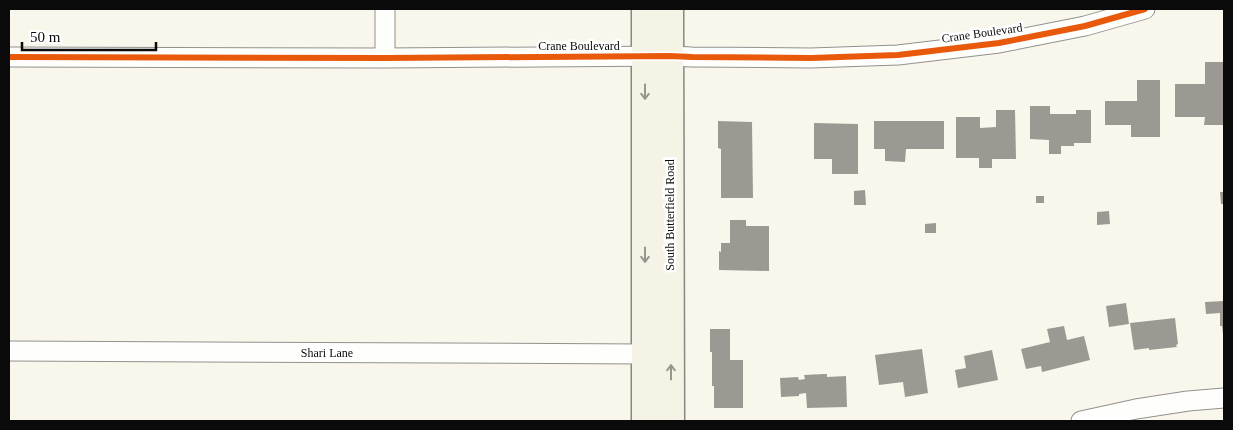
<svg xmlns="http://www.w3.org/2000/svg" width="1233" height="430" viewBox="0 0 1233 430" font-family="Georgia,serif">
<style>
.building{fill:#9c9993}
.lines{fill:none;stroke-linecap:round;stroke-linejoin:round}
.minor-casing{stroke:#92918c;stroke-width:21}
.secondary-casing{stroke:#888782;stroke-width:29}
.minor{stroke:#fefefc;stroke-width:19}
.secondary{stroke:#f4f3e6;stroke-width:26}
.cycleway-casing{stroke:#fff;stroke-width:9}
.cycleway{stroke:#e8590c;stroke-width:6}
.oneway{stroke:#96968e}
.labels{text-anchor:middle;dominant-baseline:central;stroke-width:5;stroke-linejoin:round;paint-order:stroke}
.street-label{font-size:12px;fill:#0a0a0a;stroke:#fff}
</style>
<rect width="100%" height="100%" fill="#f9f7ec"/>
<path class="building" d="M1205 62H1224V125H1204L1205 117H1175V84H1205Z
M1137 80H1160V137H1131V125H1105V101H1137Z
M1030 106H1050V114H1076V110H1091V143H1074V146H1061V154H1049V140L1030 139Z
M996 110H1015L1016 159H992V168H979V158H956V117H980V128L996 127Z
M718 121 752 122 753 198H721V149L718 148Z
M874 121H944V149H906L905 162 885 161V149H874Z
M814 123 858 124V174H832V159H814Z
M865 190 866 205H854V191Z
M1220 192H1224V204H1221Z
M1036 196H1044V203H1036Z
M1109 211 1110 224 1097 225V212Z
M730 220H746V226H769V271L719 270V251L721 252V243H730Z
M936 223V233H925V224Z
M1224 301V334H1223L1222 326H1220V313L1206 314 1205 302Z
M1126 303 1129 324 1109 327 1106 306Z
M1175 318 1178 344 1176 345 1177 347 1149 350V348L1134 350 1130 323Z
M1064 326 1067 340 1084 336 1090 360 1042 372 1041 366 1026 369 1021 349 1050 342 1047 329Z
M710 329H730V360H743V408H714V386H712V352H710Z
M922 349 928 393 905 397 903 382 879 385 875 355Z
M992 350 998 380 958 388 955 370 966 368 964 356Z
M824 374H827V377L846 376 847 407 807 408 806 393 799 394V396L781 397 780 378 798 377 799 380 805 379 804 375Z"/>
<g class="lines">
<g class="minor-casing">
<path id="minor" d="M9 57 385 58 670 56 692 57 811 58 898 55 999 43 1085 26 1145 9
M385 58V9
M9 351 645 354
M1081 421 1136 409 1188 401 1224 398"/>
</g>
<g class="secondary-casing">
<path id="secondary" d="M645 9V421
M670 9 671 421"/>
</g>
<use href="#minor" class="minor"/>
<use href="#secondary" class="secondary"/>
<g class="cycleway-casing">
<path id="cycleway" d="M9 57 385 58 670 56 692 57 811 58 898 55 999 43 1085 26 1145 9"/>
</g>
<use href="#cycleway" class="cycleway"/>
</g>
<defs><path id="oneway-shaft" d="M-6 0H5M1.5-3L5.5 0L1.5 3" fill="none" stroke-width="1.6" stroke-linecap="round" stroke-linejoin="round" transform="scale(1.25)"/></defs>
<g class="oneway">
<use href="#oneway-shaft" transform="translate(645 92) rotate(90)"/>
<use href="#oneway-shaft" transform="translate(645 255) rotate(90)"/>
<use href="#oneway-shaft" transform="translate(671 372) rotate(-90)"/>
</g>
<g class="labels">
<g class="street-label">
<text transform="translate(982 33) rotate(-8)">Crane Boulevard</text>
<text x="579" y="46">Crane Boulevard</text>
<text transform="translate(670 215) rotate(-90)">South Butterfield Road</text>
<text x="327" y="353">Shari Lane</text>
</g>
</g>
<rect width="1233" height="430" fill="none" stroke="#0a0a0a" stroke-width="20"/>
<path d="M22 42v8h134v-8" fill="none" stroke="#0a0a0a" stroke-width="2.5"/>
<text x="30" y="42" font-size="15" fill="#0a0a0a" stroke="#ffffff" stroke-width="4" paint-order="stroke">50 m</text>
</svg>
